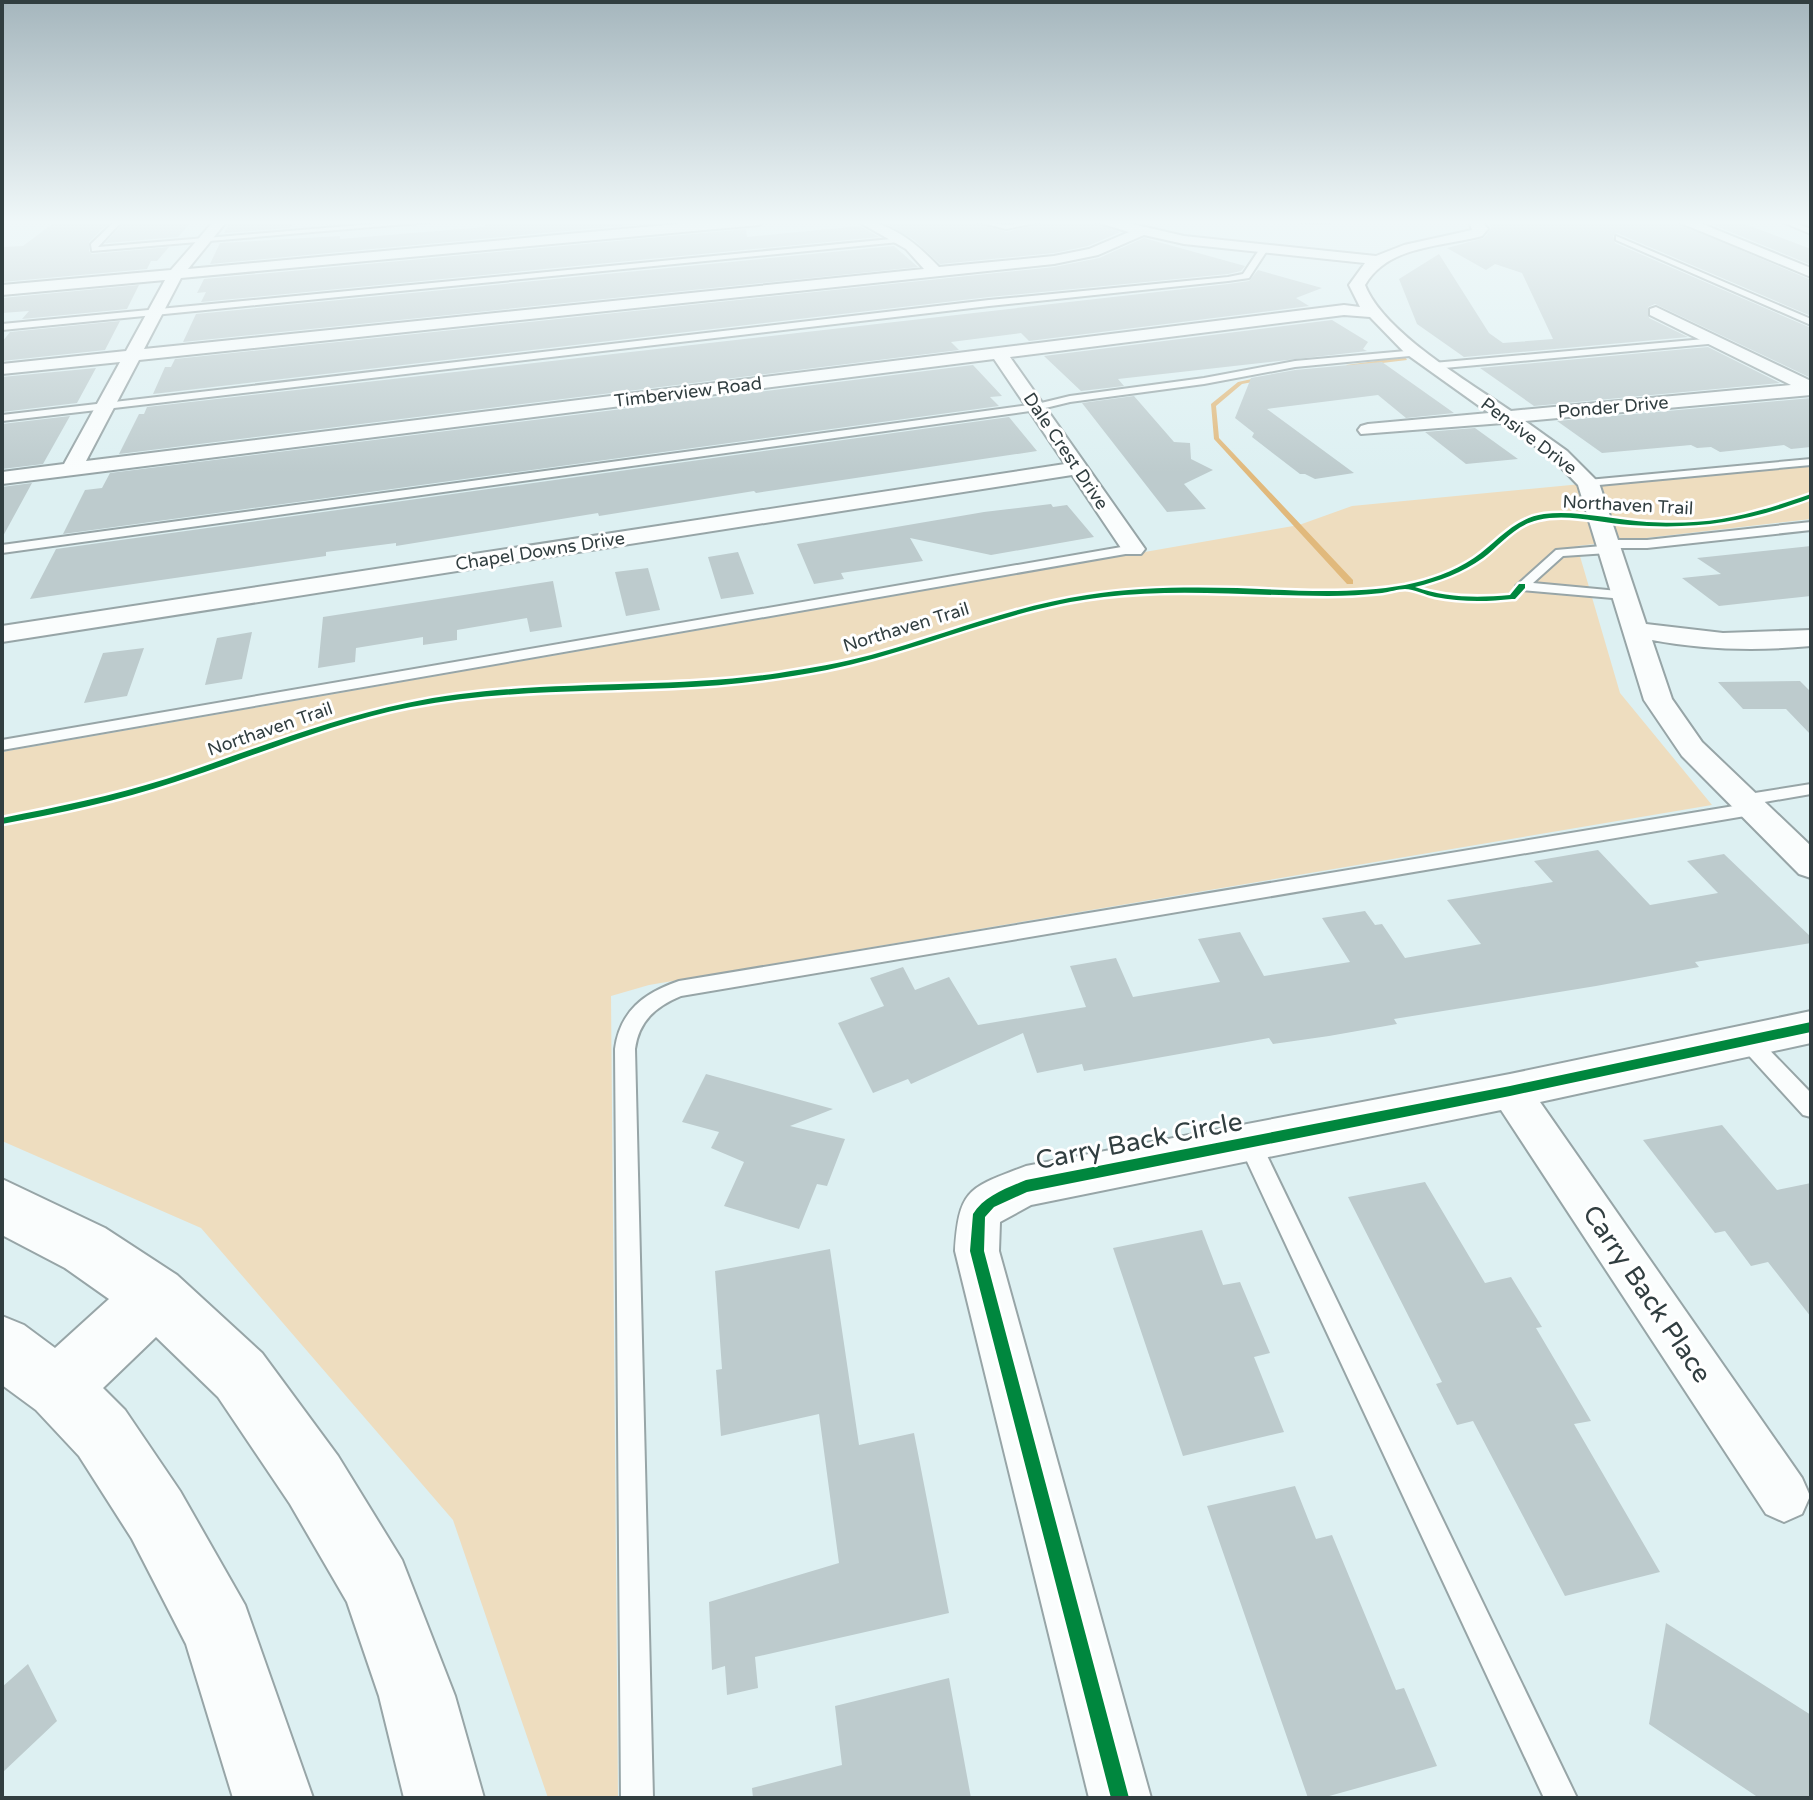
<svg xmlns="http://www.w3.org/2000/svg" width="1813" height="1800" viewBox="0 0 1813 1800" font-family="'Varela Round',sans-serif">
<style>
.green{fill:#eeddbf}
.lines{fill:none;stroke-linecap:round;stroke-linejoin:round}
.stream{fill:#e1b97c;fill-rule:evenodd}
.building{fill:#bdcbcd}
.lane-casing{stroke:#97a5a7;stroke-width:4}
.street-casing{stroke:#97a5a7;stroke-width:4}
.secondary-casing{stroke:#97a5a7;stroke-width:4}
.lane{fill:#fafdfd;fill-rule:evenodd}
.street{fill:#fafdfd;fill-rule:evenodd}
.secondary{fill:#fafdfd;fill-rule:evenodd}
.cycleway-casing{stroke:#fff;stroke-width:5}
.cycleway{fill:#00873e;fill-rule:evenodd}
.labels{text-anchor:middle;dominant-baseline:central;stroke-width:6;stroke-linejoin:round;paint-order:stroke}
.far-street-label{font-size:18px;fill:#313e40;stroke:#fff}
.near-street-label{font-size:26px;fill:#313e40;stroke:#fff}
</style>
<rect width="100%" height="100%" fill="#ddf0f2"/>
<path class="green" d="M1811 462V519L1577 546 1620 693 1712 805 649 985 611 996 618 1798H548L453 1520 201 1228 2 1141V752L1299 525 1352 506Z"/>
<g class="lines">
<path class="stream" d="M1405 357 1407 360 1349 367 1346 365Z
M1261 377 1264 379 1263 380 1242 384 1216 406 1219 438 1353 580V584H1347L1214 439 1211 404 1238 382Z"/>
</g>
<path class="building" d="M56 221H110L89 242V251L92 254 169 247 157 261H151L147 269 2 282V247L23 246Z
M125 221H192L178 237 105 243Z
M230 221H295L290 228 224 233Z
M504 221H673L210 264 220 243 340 236V239L485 227V223Z
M915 221H972L1007 232 1047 221H1090L1120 232 1088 246 1054 253 940 264 914 240 887 224Z
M1489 221H1673L1811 280V316L1617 233 1613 236 1615 243 1811 328V378L1655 304 1648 307 1649 318 1688 337 1464 357 1417 324 1399 279 1439 254 1489 333 1503 343 1553 339 1522 273 1495 264 1486 270 1447 248 1484 238 1491 229Z
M1704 221H1737L1811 249V265Z
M860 226 879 237 201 302 206 292 197 293 204 279 746 229 747 237Z
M1144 238 1245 266 1241 271 1228 274 989 297 153 394 165 367H171L175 359 1054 267 1099 258Z
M894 246 918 267 183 342 196 314Z
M1258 270 1322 288 1296 298 1309 306 1029 341 1021 333 951 342 959 350 119 454 139 414H144L147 407 1228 284 1249 281Z
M139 285 127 309 22 319 29 311 2 313V298Z
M1332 320 1368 342 1363 349 1367 351 1118 379 1124 386 1081 391 1044 356Z
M120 321 105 350 2 361V342L10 332Z
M1708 347 1780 383 1534 406 1480 368Z
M1382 362 1454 413 1406 418 1378 395 1267 409 1354 473 1315 479 1305 474H1300L1252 437 1254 433 1235 418 1251 378 1295 370Z
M973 365 1002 396 990 397 999 406 63 534 85 490 102 488 110 473Z
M96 368 77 403 2 412V377Z
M1134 396 1174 442 1190 443 1191 459 1213 470 1184 484 1206 509 1167 512 1082 403Z
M1811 398V447L1791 449 1784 445 1720 452 1711 447 1697 448 1691 445 1602 453 1557 421Z
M70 416 43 464 2 469V424Z
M1009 417 1037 451 756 493 754 491 599 516 598 513 396 546V543L326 552V556L30 599 56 549Z
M1475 428 1518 459 1466 464 1425 432Z
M32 483 2 538V487Z
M1051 504 1053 507 1067 505 1094 537 991 555 910 538 923 561 841 573 844 579 814 584 797 544 984 512Z
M1811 546V596L1719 606 1682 578 1721 574 1697 558Z
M738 552 754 594 721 599 708 557Z
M648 568 660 610 626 616 615 572Z
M553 581 562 627 530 632 527 618 457 630V640L423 645V637L356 648 355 662 318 668 323 617Z
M252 632 242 679 205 685 217 638Z
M144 648 127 696 84 703 103 653Z
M1800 681 1811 692V735L1786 709H1743L1718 682Z
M1598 850 1650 905 1718 893 1687 861 1724 854 1811 937V943L1695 962 1699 967 1596 986 1394 1019 1397 1024 1329 1036 1273 1044 1269 1038 1084 1071 1082 1064 1037 1073 1023 1033 911 1084 908 1079 873 1093 838 1023 884 1006 870 978 903 967 915 990 949 977 978 1025 1086 1007 1070 966 1116 958 1133 997 1220 982 1198 939 1240 932 1264 976 1350 962 1322 918 1365 911 1375 925 1382 924 1405 958 1481 944 1447 900 1553 882 1534 861Z
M706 1074 833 1109 790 1126 845 1139 827 1186 817 1184 799 1229 724 1206 744 1162 711 1148 719 1132 682 1122Z
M1722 1125 1777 1190 1811 1183V1317L1768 1262 1751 1266 1725 1231 1715 1233 1643 1140Z
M1425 1182 1485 1283 1511 1277 1542 1327 1536 1328 1591 1421 1574 1424 1660 1572 1565 1596 1473 1421 1457 1425 1436 1384 1442 1382 1348 1197Z
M1202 1230 1223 1285 1240 1282 1270 1353 1254 1357 1284 1432 1183 1456 1113 1248Z
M830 1249 859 1445 914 1433 949 1613 755 1657 758 1688 727 1695 725 1666 712 1670 709 1602 839 1563 819 1414 721 1436 716 1370 722 1369 715 1271Z
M1295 1486 1316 1539 1332 1535 1396 1690 1404 1688 1437 1766 1322 1798H1308L1207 1506Z
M1666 1623 1811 1715V1798H1759L1649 1724Z
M28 1664 57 1721 2 1773V1687Z
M949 1678 971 1798H753L752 1788 842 1765 835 1706Z"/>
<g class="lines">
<g class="lane-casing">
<path id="lane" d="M115 221H122L98 247 408 221H442L92 251 91 244Z
M975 221 1006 225 1044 221 1006 229Z
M1281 221H1332L1329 223Z
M1780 221H1790L1811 229V234Z
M1616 236 1811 319V325L1616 240Z
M902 238 899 242 2 330V324Z
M1261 247 1268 249 1249 278 1228 281 989 306 2 421V415L989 300 1228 277 1243 274Z
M1716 338 1719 343 1433 369 1428 366 1433 363Z
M1417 350 1420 355 1295 367 1204 384 1070 402 1037 410 2 553V545L1037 404 1070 396 1204 378 1295 361Z
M1811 459V465L1588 486 1582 483 1588 480Z
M1811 522V530L1647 548H1613L1608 553 1563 556 1533 583 1629 592 1631 595 1624 599 1522 590 1516 586 1556 550 1602 546 1603 541 1607 540H1647Z
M1133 545 1139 549 1137 552 2 750V740Z
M1811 784V794L1753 804 1759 809 1751 815 681 996C655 1007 639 1021 635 1049L653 1798H621L615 1049C620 1011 644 993 679 981L1740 805 1734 800 1736 796Z
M1748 1033 1755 1035 1811 1093V1117L1803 1115 1741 1047 1738 1041 1741 1035Z
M1249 1132 1257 1135 1577 1798H1544L1238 1142 1241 1135Z"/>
</g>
<g class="street-casing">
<path id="street" d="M214 221H227L188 269 710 221H765L759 225 181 278 144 349 924 269 906 249 857 221C891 221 917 244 939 267L1054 256 1089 249 1129 232 1093 221H1119L1184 236 1376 256 1404 245 1472 230 1469 221H1482L1488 229 1482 236C1442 247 1388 245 1365 285 1383 332 1469 382 1511 411L1791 385 1650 315V309L1656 307 1811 381V395L1525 421 1567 451 1599 483 1646 624 1723 633 1811 630V646C1758 651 1705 650 1652 640L1672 699 1702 742 1811 846V878L1799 874 1682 756 1644 700 1578 485 1553 459 1503 423 1361 434 1358 430 1361 426 1368 424 1489 413 1405 353 1370 317 1344 315 1010 357 1145 549 1141 554H1125L1072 475 2 642V626L1065 464 994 359 2 484V472L64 464 120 362 2 374V364L126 351 165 280 2 295V285L171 270ZM1144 235 1184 244 1365 263 1349 285 1360 307 1344 305 86 461 139 360 1054 264 1098 255Z
M1676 221H1695L1811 268V277Z
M1811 1011V1043L1540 1102 1802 1478 1810 1496 1802 1514 1784 1522 1766 1514 1501 1110 1031 1205 1000 1222 999 1251 1151 1798H1089L955 1251C959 1188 969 1188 1026 1166L1510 1074Z"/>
</g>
<g class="secondary-casing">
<path id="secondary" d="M2 1179 105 1228 177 1275 262 1353 338 1456 402 1560 455 1696 484 1798H404L379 1696 347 1602 290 1504 218 1397 156 1337 103 1388 125 1410 180 1491 245 1605 313 1798H233L186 1644 132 1539 79 1456 36 1410 2 1385V1316L24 1325 55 1348 109 1299 65 1268 2 1235Z"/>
</g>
<use href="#lane" class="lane"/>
<use href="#street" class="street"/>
<use href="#secondary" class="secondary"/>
<g class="cycleway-casing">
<path id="cycleway" d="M1811 494V498C1748 522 1698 530 1630 525 1600 523 1568 513 1538 520 1515 525 1500 545 1483 558 1462 573 1439 581 1415 587 1446 598 1478 598 1510 595L1519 584H1525V588L1515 599H1512C1486 602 1460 602 1435 597 1425 595 1414 589 1405 589 1398 589 1389 592 1382 593 1364 595 1346 596 1328 596 1253 596 1179 588 1104 597 1008 608 921 651 827 670 776 680 725 686 673 688 585 692 498 690 411 707 330 723 253 757 175 782 118 801 60 813 2 824V818C57 807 112 796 166 779 246 753 324 720 407 703 529 677 656 691 779 673 810 668 841 663 871 655 943 635 1013 606 1087 595 1137 587 1187 587 1237 588 1293 590 1349 595 1405 585 1429 580 1453 572 1474 558 1497 542 1514 518 1544 514 1578 510 1613 520 1647 522 1711 526 1751 515 1811 494Z
M1811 1022V1032L1510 1096 1027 1192 994 1207 985 1217 984 1251 1129 1798H1111L970 1251 973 1214C984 1196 1007 1188 1026 1180L1510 1086Z"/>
</g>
<use href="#cycleway" class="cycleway"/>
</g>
<linearGradient id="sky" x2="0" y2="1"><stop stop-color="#a5b6bd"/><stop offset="0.47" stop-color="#f0f8f9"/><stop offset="1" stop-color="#f0f8f9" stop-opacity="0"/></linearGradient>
<rect width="1813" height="473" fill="url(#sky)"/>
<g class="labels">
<g class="far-street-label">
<text transform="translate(688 392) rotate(-7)">Timberview Road</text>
<text transform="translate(1613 407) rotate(-5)">Ponder Drive</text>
<text transform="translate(1529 436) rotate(37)">Pensive Drive</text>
<text transform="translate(1066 451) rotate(56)">Dale Crest Drive</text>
<text transform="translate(1628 505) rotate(3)">Northaven Trail</text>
<text transform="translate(540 551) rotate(-9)">Chapel Downs Drive</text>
<text transform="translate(906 627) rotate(-17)">Northaven Trail</text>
<text transform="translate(270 729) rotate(-19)">Northaven Trail</text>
</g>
<g class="near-street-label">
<text transform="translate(1139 1141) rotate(-11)">Carry Back Circle</text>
<text transform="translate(1647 1294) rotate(56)">Carry Back Place</text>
</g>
</g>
<rect width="1813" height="1800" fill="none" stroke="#313e40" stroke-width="8"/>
</svg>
